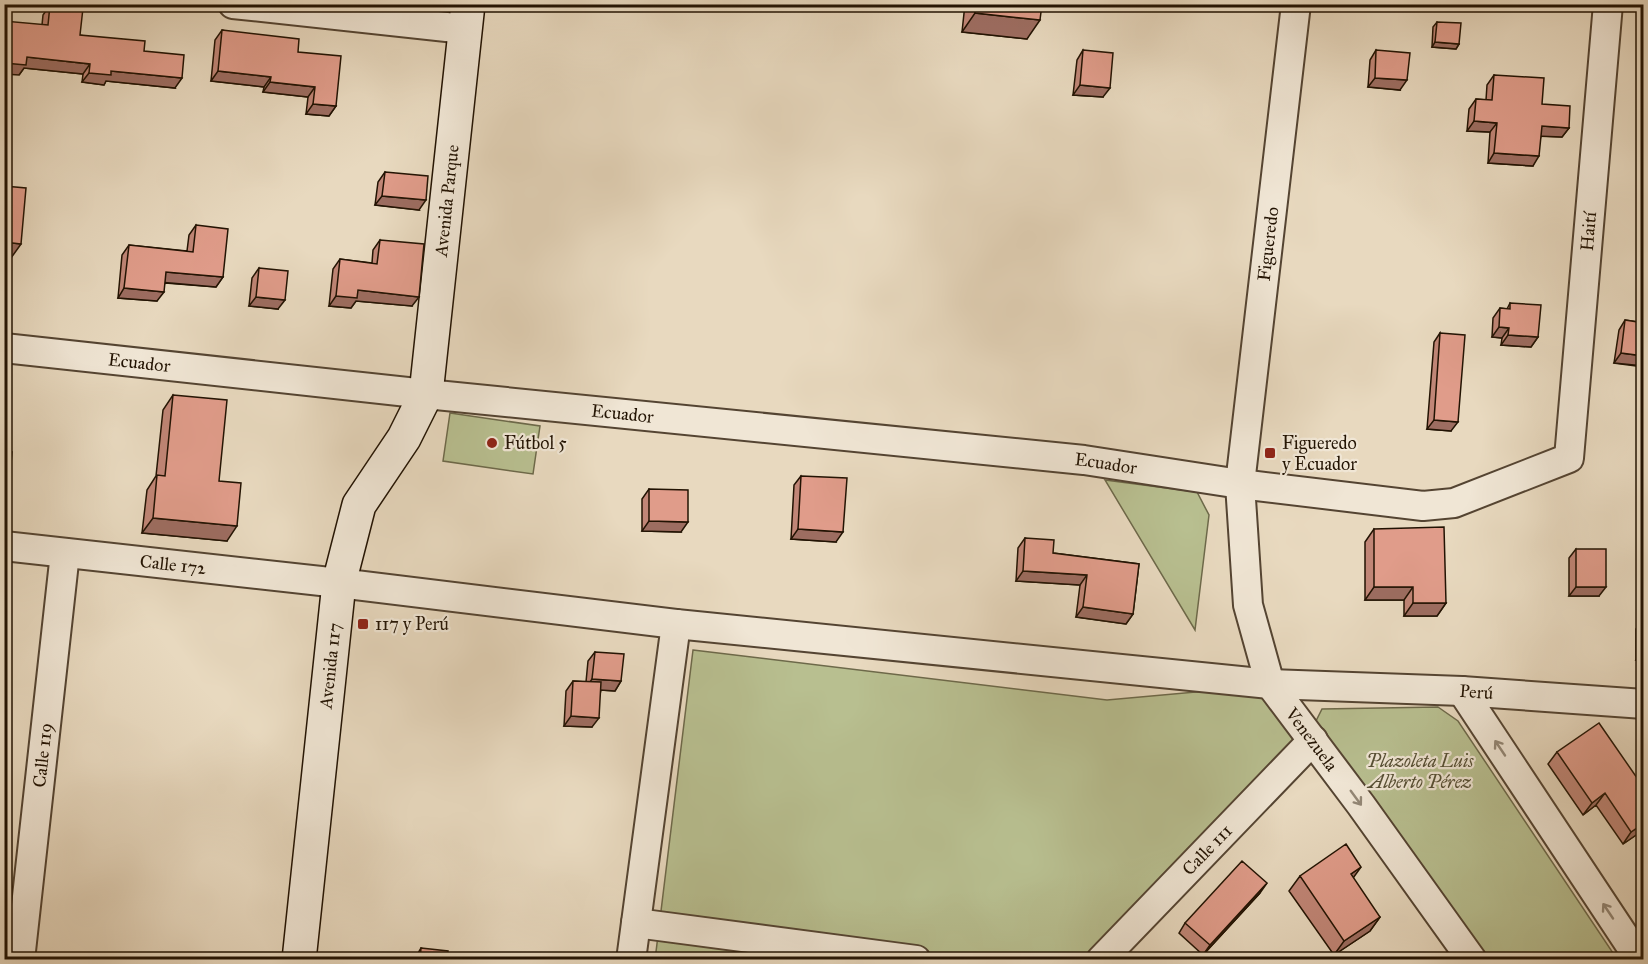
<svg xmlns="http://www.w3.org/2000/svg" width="1648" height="964" viewBox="0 0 1648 964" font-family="'IM FELL Great Primer',serif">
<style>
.green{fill:#b8bf90;stroke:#6d694a;stroke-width:1.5}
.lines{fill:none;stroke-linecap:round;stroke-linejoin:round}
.street-casing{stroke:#544432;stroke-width:32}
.secondary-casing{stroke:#221303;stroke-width:36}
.street{stroke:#f0e6d5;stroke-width:28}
.secondary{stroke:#f0e6d5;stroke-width:33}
.wall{fill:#c18677;stroke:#221303;stroke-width:1.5}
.shaded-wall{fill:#9d6d61;stroke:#221303;stroke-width:1.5}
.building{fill:#e09c8a;stroke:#221303;stroke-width:1.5}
.oneway{stroke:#938776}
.poi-dot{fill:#8f2418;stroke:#f0e6d5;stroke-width:2}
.labels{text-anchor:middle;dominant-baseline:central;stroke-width:4.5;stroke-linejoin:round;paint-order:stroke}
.street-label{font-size:18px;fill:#221303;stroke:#f0e6d5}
.poi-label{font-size:18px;fill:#221303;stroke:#f0e6d5;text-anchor:start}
.park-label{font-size:18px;font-style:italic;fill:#564f34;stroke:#f0e6d5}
</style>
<rect width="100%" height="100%" fill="#e8d9bf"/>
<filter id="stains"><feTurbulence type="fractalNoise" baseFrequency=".00333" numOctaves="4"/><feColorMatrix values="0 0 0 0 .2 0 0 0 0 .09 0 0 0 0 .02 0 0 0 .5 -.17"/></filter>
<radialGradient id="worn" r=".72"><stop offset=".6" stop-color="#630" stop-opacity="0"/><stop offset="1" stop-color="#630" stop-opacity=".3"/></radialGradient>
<path class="green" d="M450 413 540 426 533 474 443 461Z
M1105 480 1197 492 1209 515 1195 630Z
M693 650 1107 700 1251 687 1316 750 1113 959 655 960Z
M1438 707 1458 721 1617 959H1478L1314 725 1322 709Z"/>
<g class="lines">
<g class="street-casing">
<g id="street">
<path d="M233 4 465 29"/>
<path id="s1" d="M1296 4 1240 484 1248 605 1270 684 1361 805 1472 960"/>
<path id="s2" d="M4 348 426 394 1084 460 1240 484 1423 506 1454 503 1569 458 1608 4"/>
<path id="s3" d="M4 546 339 583 676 624 1270 684 1462 691 1644 704"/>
<path d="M1462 691 1640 960"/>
<path d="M636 923 916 960"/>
<path id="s4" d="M20 960 65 553"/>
<path d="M631 960 676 624"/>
<path id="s5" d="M1101 960 1313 740"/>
</g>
</g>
<g class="secondary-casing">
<g id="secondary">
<path id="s6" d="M299 960 339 583 359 505 404 438 426 394 468 4"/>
</g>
</g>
<use href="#street" class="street"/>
<use href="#secondary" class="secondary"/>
</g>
<path class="wall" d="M965 4H1042L1027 39 962 32Z
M1408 4H1417L1414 8Z
M50 5 80 35 144 51 175 88 106 81 104 85 82 82 83 74 24 68 19 75 42 25 43 15Z
M1437 22 1459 44 1456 49 1432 47 1433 27Z
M222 30 298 52 336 106 329 116 306 114 308 97 263 92 264 87 211 81 215 40Z
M1083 50 1103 97 1073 95 1077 60Z
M1376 50 1400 90 1368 87 1370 60Z
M1644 50V81H1640Z
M1494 75 1542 104 1569 128 1562 137 1541 136 1533 166 1488 163 1490 132 1467 131 1469 109 1476 99 1486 100 1487 85Z
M385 172 419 210 375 205 378 182Z
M196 225 223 277 216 287 165 283 157 301 118 298 122 255 129 245 187 251 189 235Z
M380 240 412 306 356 301 351 308 329 306 333 269 340 259 372 263 373 250Z
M259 268 278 309 249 306 252 278Z
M1510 303 1538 337 1531 347 1501 345 1502 338 1492 337 1493 318 1500 308 1507 309Z
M1625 320 1644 323 1643 367 1614 363 1619 330Z
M1440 333 1451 431 1427 429 1434 342Z
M173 395 219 481 227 541 142 533 147 490 156 476 163 410Z
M801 476 836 542 791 539 794 485Z
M649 489 681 532 642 531V499Z
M1374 529 1446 603 1437 616H1404V600H1365V542Z
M1025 538 1053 553 1139 564 1133 614 1126 624 1076 617 1080 585 1016 581 1018 548Z
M1576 549 1599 596H1569V558Z
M1643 619 1644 660H1636V629Z
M595 652 621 681 615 691 601 690 592 727 564 726 566 691 573 681 586 682 588 661Z
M1557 752 1644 788V840L1641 836 1642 831 1623 844 1596 805 1583 815 1548 764Z
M1300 876 1380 917 1370 931 1334 955 1289 891Z
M1260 893 1203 955 1179 933 1185 923Z
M421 948 447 960H414Z"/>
<path class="shaded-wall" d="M975 13 1040 20 1027 39 962 32Z
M1435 42 1459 44 1456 49 1432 47Z
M27 57 90 64 83 74 24 68 19 75 4 74V63Z
M111 71 182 78 175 88 106 81 104 85 82 82 89 73Z
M218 71 271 77 264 87 211 81Z
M1375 78 1407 80 1400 90 1368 87Z
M270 82 315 87 308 97 263 92Z
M1080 85 1110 88 1103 97 1073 95Z
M313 104 336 106 329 116 306 114Z
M1474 121 1497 123 1490 132 1467 131Z
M1542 126 1569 128 1562 137 1535 136Z
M1494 153 1539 156 1533 166 1488 163Z
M382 196 426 200 419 210 375 205Z
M4 242 21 244 11 258H4Z
M166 272 223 277 216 287 159 282Z
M124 288 164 292 157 301 118 298Z
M358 290 419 297 412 306 356 301 351 308 329 306 336 296Z
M256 297 285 300 278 309 249 306Z
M1499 327 1509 328 1502 338 1492 337Z
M1508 335 1538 337 1531 347 1501 345Z
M1621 353 1644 356V366L1614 363Z
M1434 420 1458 422 1451 431 1427 429Z
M153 518 237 526 227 541 142 533Z
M649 521 688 522 681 532 642 531Z
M798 529 843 532 836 542 791 539Z
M1023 571 1087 575 1080 585 1016 581Z
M1374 587H1413L1404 600H1365Z
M1576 587H1606L1599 596H1569Z
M1413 603H1446L1437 616H1404Z
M1083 607 1133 614 1126 624 1076 617Z
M1643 650 1644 660H1636Z
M592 679 621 681 615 691 585 689Z
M571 716 599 718 592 727 564 726Z
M1605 793 1596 805 1583 815 1592 803Z
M1644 823V828L1642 831 1623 844 1631 832Z
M1361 867 1351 881V874Z
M1267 883 1260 893 1203 955 1210 945Z
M1380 917 1370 931 1334 955 1344 941Z"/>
<path class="building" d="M976 4H1042L1040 20 975 13Z
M50 5 83 8 80 35 145 41 144 51 184 55 182 78 111 71V75L89 73 90 64 27 57 26 65 4 63V21L48 25Z
M1437 22 1461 23 1459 44 1435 42Z
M222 30 299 39 298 52 341 56 336 106 313 104 315 87 270 82 271 77 218 71Z
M1083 50 1113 53 1110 88 1080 85Z
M1376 50 1410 53 1407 80 1375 78Z
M1494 75 1544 78 1542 104 1570 106 1569 128 1542 126 1539 156 1494 153 1497 123 1474 121 1476 99 1492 100Z
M385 172 428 176 426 200 382 196Z
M4 186 26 188 21 244 4 242Z
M196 225 228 229 223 277 166 272 164 292 124 288 129 245 193 252Z
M380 240 424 244 419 297 358 290 357 298 336 296 340 259 377 264Z
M259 268 288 271 285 300 256 297Z
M1510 303 1541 305 1538 337 1508 335 1509 328 1499 327 1500 308 1510 309Z
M1625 320 1644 323V356L1621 353Z
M1440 333 1465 335 1458 422 1434 420Z
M173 395 227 400 219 481 241 483 237 526 153 518 157 475 165 476Z
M4 451 12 452 9 488H4Z
M801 476 847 478 843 532 798 529Z
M649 489 688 490V522L649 521Z
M1444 527 1446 603H1413V587H1374V529Z
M1025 538 1054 540 1053 553 1139 564 1133 614 1083 607 1087 575 1023 571Z
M1576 549H1606V587H1576Z
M1643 619H1644V650H1643Z
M595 652 624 654 621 681 592 679Z
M573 681 601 682 599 718 571 716Z
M1599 723 1644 788V823L1631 832 1605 793 1592 803 1557 752Z
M1346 844 1361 867 1351 874 1380 917 1344 941 1300 876Z
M1242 861 1267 883 1210 945 1185 923Z
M421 948 448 951 447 960H420Z"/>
<defs><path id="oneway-shaft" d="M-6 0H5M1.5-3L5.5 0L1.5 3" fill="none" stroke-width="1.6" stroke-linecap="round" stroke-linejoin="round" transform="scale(1.5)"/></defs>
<g class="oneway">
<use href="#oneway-shaft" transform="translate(1500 748) rotate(-124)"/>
<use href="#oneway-shaft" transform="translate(1356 798) rotate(54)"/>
<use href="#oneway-shaft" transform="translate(1608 911) rotate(-124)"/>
</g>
<g class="poi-dot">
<circle cx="492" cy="443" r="6"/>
<rect x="1264" y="447" width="12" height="12" rx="3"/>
<rect x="357" y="618" width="12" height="12" rx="3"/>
</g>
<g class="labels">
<g class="street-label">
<text stroke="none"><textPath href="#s6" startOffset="784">Avenida Parque</textPath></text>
<text stroke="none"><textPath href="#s2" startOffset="1810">Haití</textPath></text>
<text transform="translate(1268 244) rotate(-83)">Figueredo</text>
<text stroke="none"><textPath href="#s2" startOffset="136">Ecuador</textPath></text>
<text stroke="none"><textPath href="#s2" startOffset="622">Ecuador</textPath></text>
<text stroke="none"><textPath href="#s2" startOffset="1108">Ecuador</textPath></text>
<text stroke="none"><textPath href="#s3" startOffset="170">Calle 172</textPath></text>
<text stroke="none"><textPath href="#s6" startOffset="296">Avenida 117</textPath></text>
<text stroke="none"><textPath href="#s3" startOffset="1480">Perú</textPath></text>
<text stroke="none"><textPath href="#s1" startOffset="756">Venezuela</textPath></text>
<text stroke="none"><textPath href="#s4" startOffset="206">Calle 119</textPath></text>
<text stroke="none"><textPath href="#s5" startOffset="153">Calle 111</textPath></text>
</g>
<g class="poi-label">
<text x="504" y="443">Fútbol 5</text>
<text x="1282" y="443">Figueredo<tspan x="1282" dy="21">y Ecuador</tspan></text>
<text x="375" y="624">117 y Perú</text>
</g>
<g class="park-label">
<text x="1420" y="761">Plazoleta Luis<tspan x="1420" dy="21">Alberto Pérez</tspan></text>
</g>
</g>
<rect width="1648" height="964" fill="none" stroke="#e8d9bf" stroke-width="24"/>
<rect x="6" y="6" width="1636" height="952" fill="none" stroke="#221303" stroke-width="3"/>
<rect x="12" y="12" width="1624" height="940" fill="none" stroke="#221303" stroke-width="1.5"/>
<rect width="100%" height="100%" filter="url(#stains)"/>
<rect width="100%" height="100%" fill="url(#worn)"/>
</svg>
